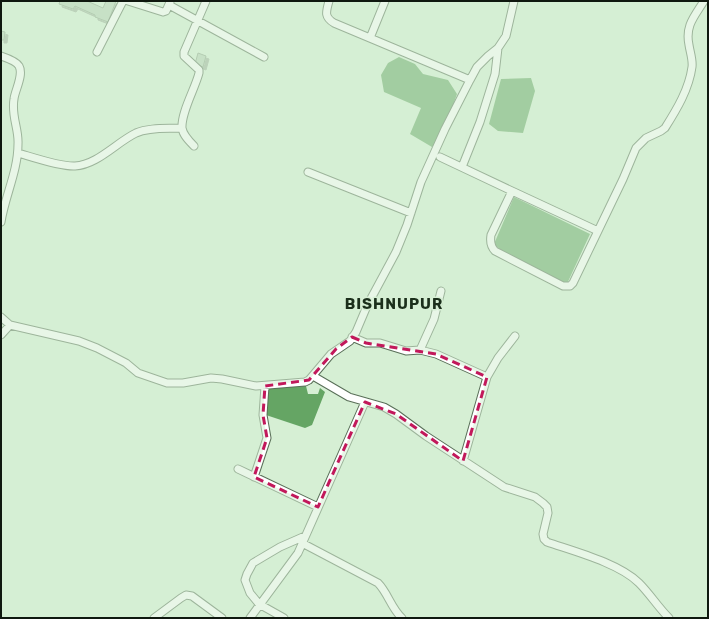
<svg xmlns="http://www.w3.org/2000/svg" width="709" height="619" viewBox="0 0 709 619" font-family="Rubik,sans-serif">
<style>
.water{fill:#65a564}
.building{fill:#b7d0b6;stroke:#8ca48b;filter:url(#shadow)}
.lines{fill:none;stroke-linecap:round;stroke-linejoin:round}
.minor-casing{stroke:#596f58;stroke-width:9}
.minor{stroke:#fff;stroke-width:7}
.marked{fill:none;stroke:#c2185b;stroke-width:3;stroke-dasharray:8 5;stroke-linejoin:round}
.labels{text-anchor:middle;dominant-baseline:central;stroke-width:3;stroke-linejoin:round;paint-order:stroke}
.district-label{font-size:15px;font-weight:bold;letter-spacing:1px;fill:#1b2f1b;stroke:#d6efd4}
</style>
<defs>
<filter id="shadow"><feDropShadow dx="3" dy="3" stdDeviation="0" flood-color="#0004"/></filter>
</defs>
<rect width="100%" height="100%" fill="#d6efd4"/>
<path class="water" d="M399 57 415 64 423 74 448 80 457 94 443 134 432 147 410 134 421 108 384 92 381 75 388 63Z
M531 78 535 91 523 133 498 131 489 124 501 79Z
M514 197 590 234 566 286 510 258 494 244Z
M306 386 308 394H318L320 388 325 392 312 425 305 428 266 415 269 388Z"/>
<path class="building" d="M60 1H87L103 8 106 1H116L108 22 95 17V15L75 6 73 9 59 4Z
M1 31 5 32 4 40H1Z
M198 53 206 56 203 67 195 64Z"/>
<g class="lines">
<g class="minor-casing">
<path id="minor" d="M128 1 163 12 166 11 170 2
M329 1C326 12 324 17 334 23L470 80
M169 5 264 57
M370 38 385 1
M97 52 123 1
M1 56C7 58 16 61 19 66 24 75 15 90 14 99 11 116 19 129 18 144 18 171 5 196 1 222
M194 146C189 141 183 135 182 128 181 112 195 89 199 73V70L184 56V52L206 1
M18 153C32 157 61 167 75 166 97 165 117 142 136 133 150 127 168 129 182 128
M440 157 512 191 491 235C490 241 490 246 495 251L563 286H570L573 283 623 179 636 148 646 138 661 131 665 128C677 109 689 89 692 67 693 60 690 52 689 45 685 26 694 17 704 1
M462 167 480 122 495 74 498 48
M308 172 411 213
M512 191 598 231
M1 317 10 325
M1 335 10 325 79 341 97 348 126 363 138 373 167 383H183L211 378 222 379 256 386 305 382 309 380 331 354 350 341 356 332 367 306 396 252 407 225 421 182 445 129 470 80 477 67 488 56 498 48 506 36 514 1
M352 337 366 343H380L406 351 420 350 436 354 487 377
M420 350 434 319 441 291
M313 376 349 397 384 407 396 414 426 436 504 487 535 497 543 503 547 507 548 513 543 534 544 539 547 542C573 551 619 563 639 583 650 594 658 607 669 618
M463 461 487 377 498 358 515 336
M238 469 318 507
M254 477 267 438 263 415 265 386
M302 543 378 583C388 593 391 608 402 618
M154 618 181 598 186 595 192 596 222 618
M250 618 298 553 365 402
M284 618 259 604 250 593 245 580 247 574 253 563 280 547 305 536"/>
</g>
<use href="#minor" class="minor"/>
</g>
<path d="M0 0H709V619H0ZM352 337 366 343 436 354 487 377 463 461 396 414 365 402 318 507 254 477 267 438 263 415 265 386 309 380 336 349Z" fill="#d6efd4" fill-opacity=".55" fill-rule="evenodd"/>
<path class="marked" d="M352 337 366 343 436 354 487 377 463 461 396 414 365 402 318 507 254 477 267 438 263 415 265 386 309 380 336 349Z"/>
<g class="labels">
<g class="district-label">
<text x="394" y="304">BISHNUPUR</text>
</g>
</g>
<rect width="709" height="619" fill="none" stroke="#0f180f" stroke-width="4"/>
</svg>
